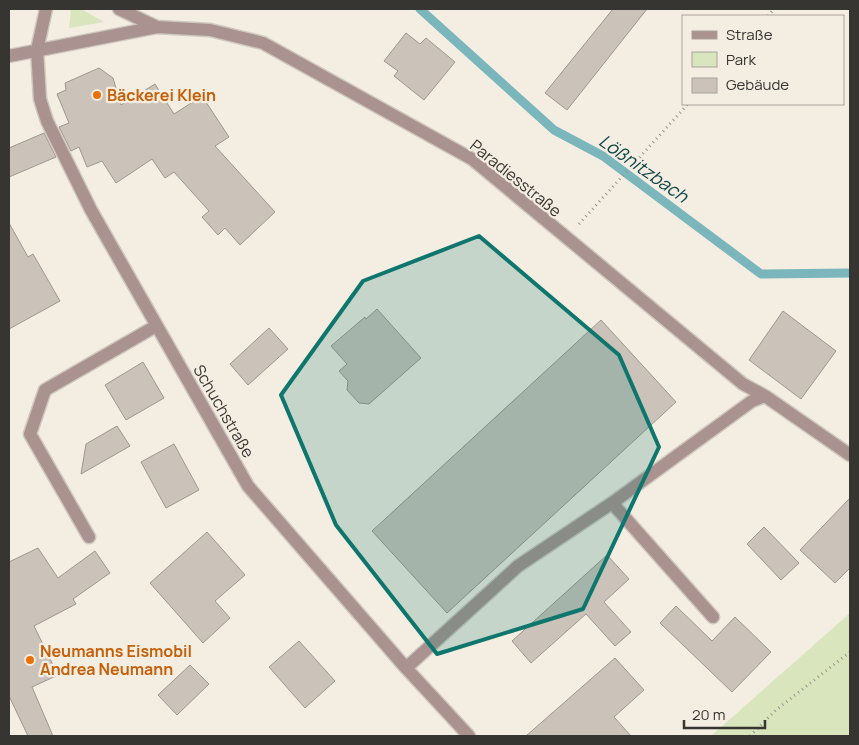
<svg xmlns="http://www.w3.org/2000/svg" width="859" height="745" viewBox="0 0 859 745" font-family="Manrope,sans-serif">
<style>
.green{fill:#d9e5bd}
.lines{fill:none;stroke-linecap:round;stroke-linejoin:round}
.stream{stroke:#7ab6bb;stroke-width:9}
.building{fill:#cbc3ba;stroke:#9e978d}
.minor-casing{stroke:#cec8bf;stroke-width:15}
.path{stroke:#99958d;stroke-width:3;stroke-dasharray:1 4;stroke-linecap:butt}
.minor{stroke:#a9928f;stroke-width:12}
.marked{fill:#0f766e;fill-opacity:0.2;stroke:#0f766e;stroke-width:4;stroke-linejoin:round}
.food-dot{fill:#e8710a;stroke:#f4ede2;stroke-width:2}
.labels{text-anchor:middle;dominant-baseline:central;stroke-width:4.5;stroke-linejoin:round;paint-order:stroke}
.food-label{font-size:16px;font-weight:bold;fill:#c56008;stroke:#f4ede2;text-anchor:start}
.street-label{font-size:16px;fill:#373531;stroke:#f4ede2}
.water-label{font-size:18px;font-style:italic;fill:#0f474a;stroke:#f4ede2}
</style>
<rect width="100%" height="100%" fill="#f4ede2"/>
<path class="green" d="M71 9H81L104 22 69 28Z
M850 613V736H711Z"/>
<g class="lines">
<path class="stream" d="M420 9 554 130 603 156 761 274 850 273"/>
</g>
<path class="building" d="M613 9H647L567 110 545 93Z
M406 33 420 44 426 38 455 62 424 100 394 76 398 71 384 61Z
M99 68 113 78 121 105 155 84 174 114 202 96 229 137 215 146 275 212 240 245 225 228 218 235 202 217 209 211 174 172 165 178 152 159 116 183 102 161 87 167 79 147 71 151 59 127 69 123 57 94 66 90 65 83Z
M44 133 56 157 9 177V148Z
M9 223 28 257 33 254 60 301 9 329Z
M377 309 421 358 369 404 359 403 347 390 348 381 339 371 347 364 331 346 365 317 366 319Z
M783 311 836 351 801 399 749 360Z
M601 320 676 402 447 613 372 531Z
M269 328 288 349 248 385 230 364Z
M143 362 164 398 126 420 105 385Z
M117 426 130 446 81 474 86 444Z
M174 444 199 490 166 508 141 462Z
M850 498V568L835 583 800 550Z
M764 527 799 563 781 580 747 544Z
M207 532 245 575 215 601 230 618 203 643 150 583Z
M38 548 58 578 95 551 110 573 73 599 76 604 34 626 58 675 32 687 53 736H28L9 696V562Z
M607 555 629 579 604 602 631 632 615 646 586 614 531 663 512 641Z
M676 606 712 641 735 617 771 652 732 692 660 623Z
M299 641 335 681 305 708 269 667Z
M615 658 644 690 614 717 631 736H526Z
M190 665 209 684 177 715 158 695Z"/>
<g class="lines">
<g class="minor-casing">
<path id="minor" d="M46 9 37 50 40 99 47 121 91 210 248 486 406 668 469 736
M119 9 157 27 210 30 263 43 472 159 743 384 765 396 850 455
M9 56 157 27
M612 503 713 617
M89 537 30 434 45 390 156 326
M406 668 518 566 612 503 752 401 765 396"/>
</g>
<path class="path" d="M768 16 774 9
M579 224 688 104
M750 736 776 710 850 652"/>
<use href="#minor" class="minor"/>
</g>
<path class="marked" d="M479 236 619 355 659 447 583 609 437 654 336 525 281 395 363 281Z"/>
<g class="food-dot">
<circle cx="97" cy="95" r="5"/>
<circle cx="30" cy="660" r="5"/>
</g>
<g class="labels">
<g class="food-label">
<text x="107" y="95">Bäckerei Klein</text>
<text x="40" y="651">Neumanns Eismobil<tspan x="40" dy="18">Andrea Neumann</tspan></text>
</g>
<g class="street-label">
<text transform="translate(516 178) rotate(39)">Paradiesstraße</text>
<text transform="translate(224 411) rotate(60)">Schuchstraße</text>
</g>
<g class="water-label">
<text transform="translate(644 168) rotate(35)">Lößnitzbach</text>
</g>
</g>
<rect width="859" height="745" fill="none" stroke="#373531" stroke-width="20"/>
<rect x="682" y="15" width="162" height="90" fill="#f4ede2" stroke="#a8a39b"/>
<rect x="692" y="31" width="25" height="8" fill="#a9928f" stroke="#a8a39b"/>
<text x="726" y="40" font-size="15" fill="#373531">Straße</text>
<rect x="692" y="52" width="25" height="15" fill="#d9e5bd" stroke="#a8a39b"/>
<text x="726" y="65" font-size="15" fill="#373531">Park</text>
<rect x="692" y="78" width="25" height="15" fill="#cbc3ba" stroke="#a8a39b"/>
<text x="726" y="90" font-size="15" fill="#373531">Gebäude</text>
<path d="M684 720v8h81v-8" fill="none" stroke="#373531" stroke-width="2.5"/>
<text x="692" y="720" font-size="15" fill="#373531" stroke="#f4ede2" stroke-width="4" paint-order="stroke">20 m</text>
</svg>
